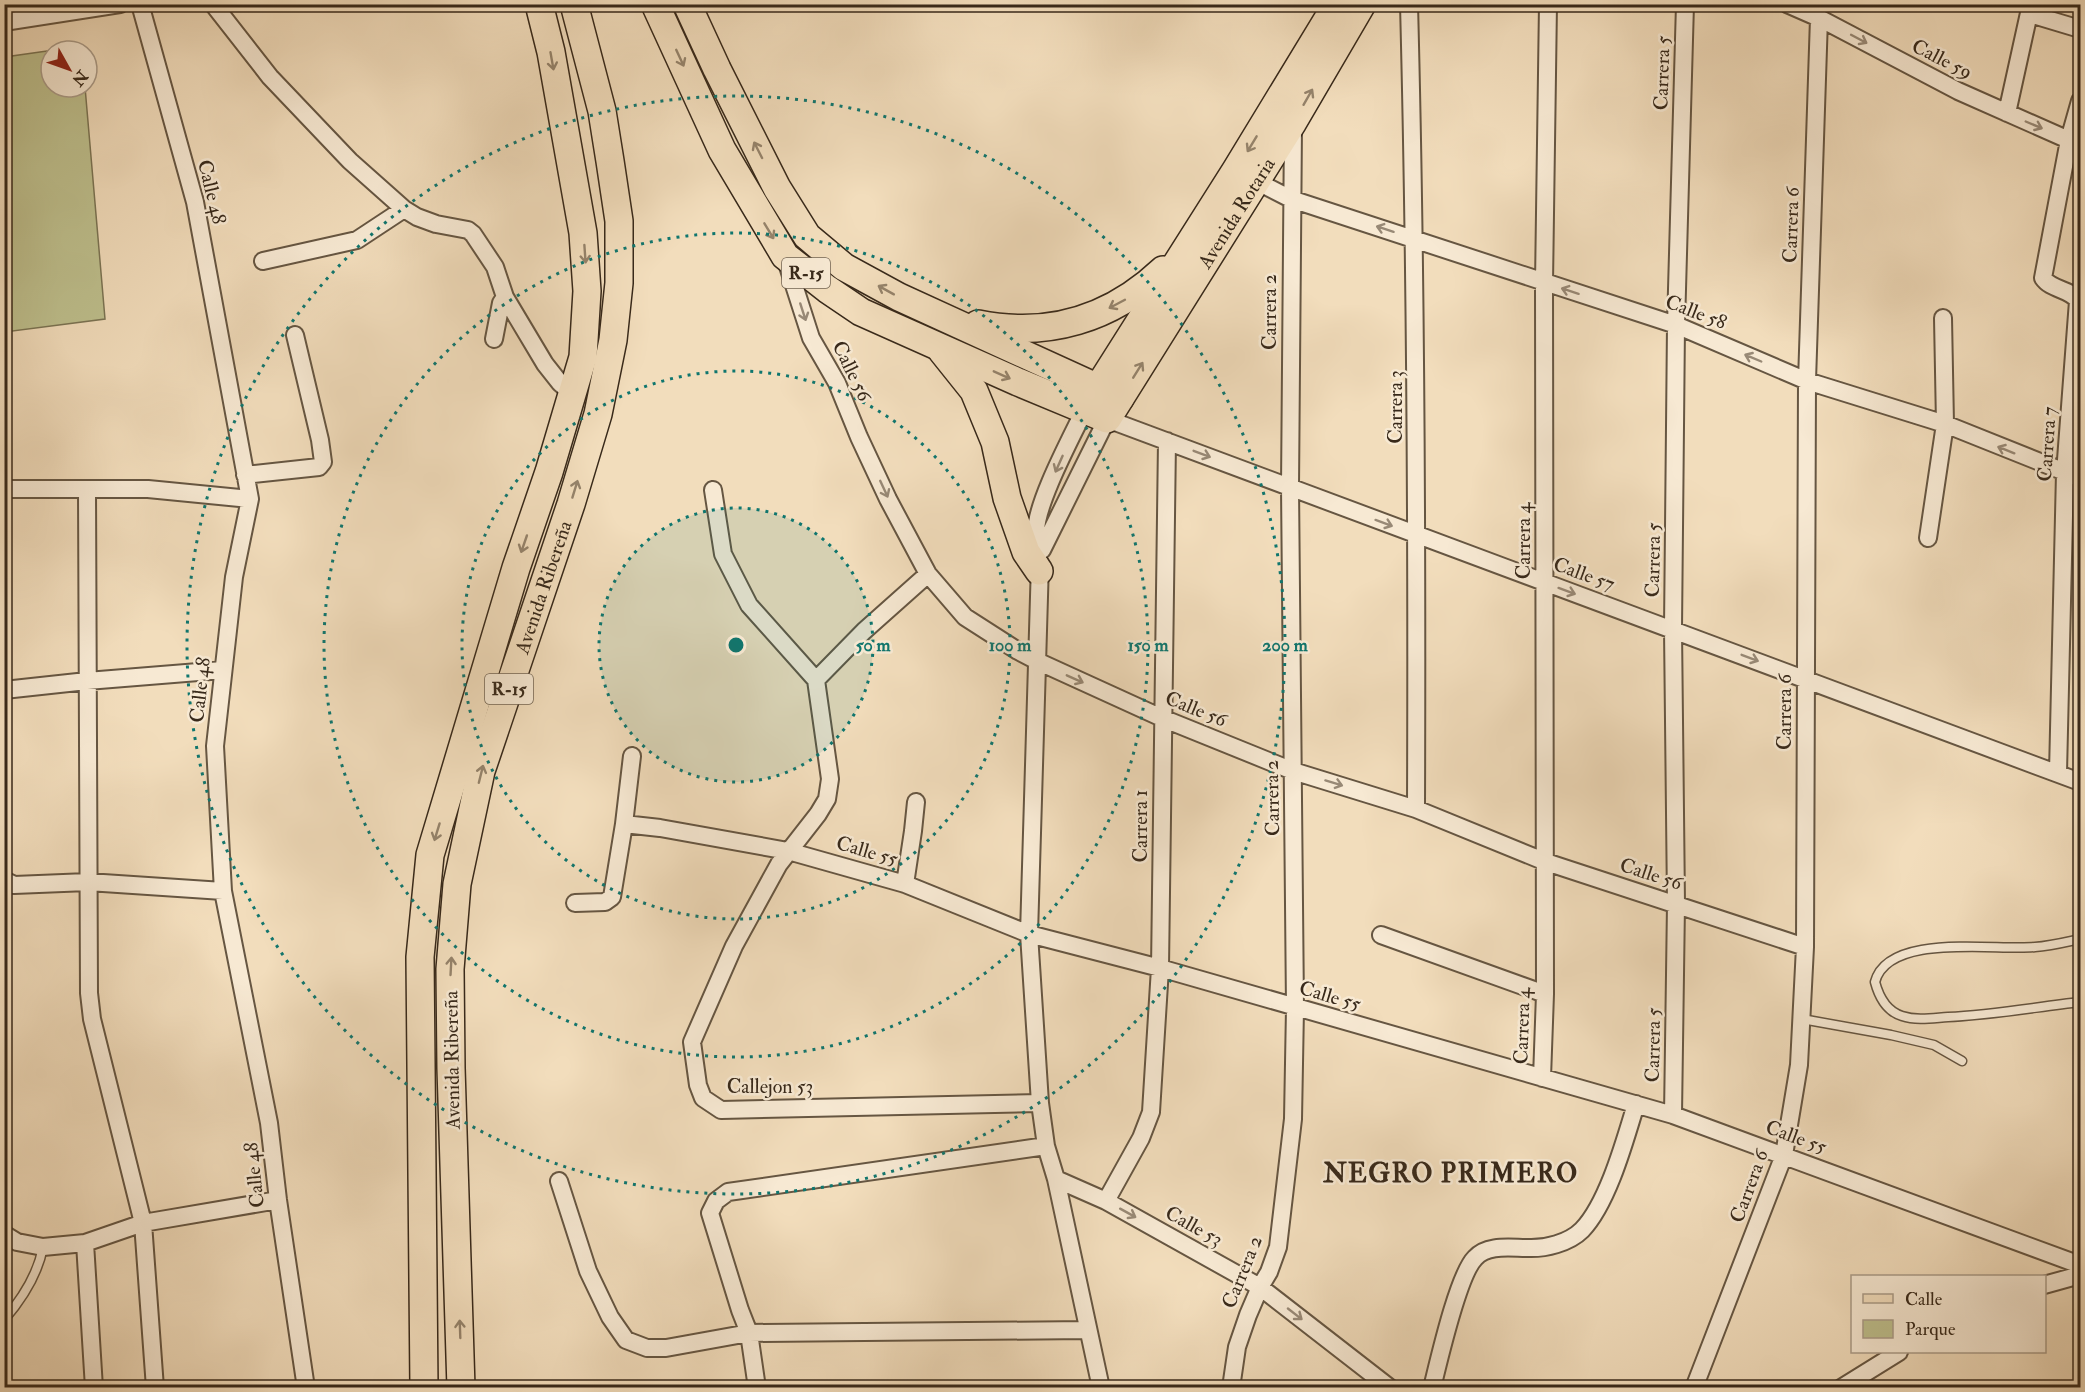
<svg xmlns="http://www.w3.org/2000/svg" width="2085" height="1392" viewBox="0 0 2085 1392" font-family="'IM FELL Double Pica',serif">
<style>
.green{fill:#bec08e;stroke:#7b7454;stroke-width:1.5}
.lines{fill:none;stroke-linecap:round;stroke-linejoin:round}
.service-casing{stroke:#665642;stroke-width:11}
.minor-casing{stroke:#665642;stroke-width:20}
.primary-casing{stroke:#38291a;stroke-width:30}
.service{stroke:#f7e9d3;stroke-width:8}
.minor{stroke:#f7e9d3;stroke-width:16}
.primary{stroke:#f2ddbc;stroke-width:27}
.oneway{stroke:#988976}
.oneway2{stroke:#95836b}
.ring{fill:none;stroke:#0f766e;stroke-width:3;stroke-dasharray:3 6}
.labels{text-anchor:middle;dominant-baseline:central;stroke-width:5;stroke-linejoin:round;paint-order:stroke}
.shield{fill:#f7e9d3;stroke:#716352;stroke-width:1.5}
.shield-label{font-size:18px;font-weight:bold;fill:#38291a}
.street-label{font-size:20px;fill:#38291a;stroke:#f7e9d3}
.district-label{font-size:26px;font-weight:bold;letter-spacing:1.5px;fill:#38291a;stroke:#f7e9d3}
.centre{fill:#0f766e;stroke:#f7e9d3;stroke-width:3}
.ring-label{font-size:18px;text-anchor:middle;font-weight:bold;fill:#0f766e;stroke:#f7e9d3;stroke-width:5;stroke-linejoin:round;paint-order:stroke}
</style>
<rect width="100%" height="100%" fill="#f2ddbc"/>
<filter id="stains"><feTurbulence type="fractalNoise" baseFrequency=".00333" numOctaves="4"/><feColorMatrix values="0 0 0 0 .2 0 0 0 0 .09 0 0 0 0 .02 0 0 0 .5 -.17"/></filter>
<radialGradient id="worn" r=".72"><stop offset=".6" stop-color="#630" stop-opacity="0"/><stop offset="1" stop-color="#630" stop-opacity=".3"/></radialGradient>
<path class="green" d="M82 46V51H51V87H85L105 319 5 332V57Z"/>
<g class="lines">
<g class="service-casing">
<path id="service" d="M2080 939C2066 942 2050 946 2035 947 1996 951 1888 932 1875 982 1879 997 1886 1011 1902 1016 1917 1021 1933 1018 1948 1017 1992 1015 2036 1007 2080 1002
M1802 1019 1891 1035 1934 1045 1962 1061
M4 1320C22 1299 38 1274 43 1247"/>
</g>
<g class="minor-casing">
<path id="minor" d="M140 4 195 202 250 499 234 577 215 746 223 891 269 1123 278 1200 306 1388
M213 4 270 77 350 161 404 209 417 217 436 224 468 230 473 234 495 267 505 297 545 364 560 383 572 393
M1409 4C1416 273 1417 540 1416 809
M1787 4 1819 18 1958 91 2080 145
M2030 14 2080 29
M4 22 120 4
M2007 113 2031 4
M1250 178 1291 199 1676 325 1807 381 1945 424 2080 478
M785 257 811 338 837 383 859 437 888 499 928 574 965 617 1018 651 1037 661 1162 718 1293 771 1416 809 1546 862 1805 947
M263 261 357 240 404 209
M494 339 501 303 505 297
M1084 411C1071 438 1035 505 1036 533 1037 538 1040 545 1042 550L1107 419 2080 782
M245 475 319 467 323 462 320 440 295 335
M4 489H148L250 499
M87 489 89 993 92 1019 143 1223 155 1388
M713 490 723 554 749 605 816 680
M1928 538 1945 424 1943 318
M1040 563 1029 934 1040 1103 1046 1146 1056 1179 1101 1388
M928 574 864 631 816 680 830 779 827 799 818 814 779 864 734 946 692 1042 698 1085 703 1098 721 1110 1040 1103
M4 690 87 681 223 670
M632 756 624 824 660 828 788 851 905 884 1029 934 1160 968 1673 1115 2080 1265
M2058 773 2065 473 2078 301C2071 289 2051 290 2043 278L2069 140 2080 101
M4 880 14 885 88 882 223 891
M905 884 913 831 916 802
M575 903 605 902 612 897 624 824
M1381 935 1545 994
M1542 1078 1545 994 1544 283 1548 4
M1673 1115 1676 904 1673 629 1676 325 1685 4
M1046 1146 728 1192 716 1201 710 1213 740 1310 749 1333 1087 1330
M1056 1179 1106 1201 1260 1287 1390 1388
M559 1181 588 1271 610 1317 626 1340 647 1348H666L749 1333 757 1388
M1106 1201 1141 1138 1151 1112 1160 968 1167 441
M4 1234 17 1242 43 1247 85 1243 143 1223 278 1200
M85 1243 94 1388
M2044 1285 2080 1275
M1231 1388 1237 1347 1248 1315 1260 1287 1269 1272 1278 1247 1293 1119 1295 1008 1290 487 1293 126
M1432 1388C1439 1360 1458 1275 1475 1258 1487 1244 1511 1248 1527 1248 1545 1249 1569 1243 1582 1230 1608 1203 1625 1140 1636 1104
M1694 1388 1784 1155 1799 1065 1805 947 1807 381 1819 18
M1841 1388 1899 1352"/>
</g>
<g class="primary-casing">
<g id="primary">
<path id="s1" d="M655 4 722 150 785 256 827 289 861 312 1018 382 1107 419 1293 122 1362 4"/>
<path d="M687 4 717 69 777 188 807 236 844 267 899 297 1120 398"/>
<path d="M978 324C1048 338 1111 319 1163 270"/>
<path d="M942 351 974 391 995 442 1007 498 1026 552 1039 571"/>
<path d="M1089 402 1236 170 1337 4"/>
<path d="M424 1388 420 957 430 855 516 568 549 472 583 357 587 291 583 233 551 52 539 4"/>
<path id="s2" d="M461 1388 451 1068 450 969 457 884 481 771 571 504 598 414 613 340 619 283V221L610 161 602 111 574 4"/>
</g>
</g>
<use href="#service" class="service"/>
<use href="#minor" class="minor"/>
<use href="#primary" class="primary"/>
</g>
<defs><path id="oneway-shaft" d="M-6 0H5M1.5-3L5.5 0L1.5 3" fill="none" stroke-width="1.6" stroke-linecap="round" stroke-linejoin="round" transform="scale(1.5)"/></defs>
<g class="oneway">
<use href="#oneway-shaft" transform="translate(1859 39) rotate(28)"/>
<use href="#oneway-shaft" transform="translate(2034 125) rotate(23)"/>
<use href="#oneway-shaft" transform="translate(1385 229) rotate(-162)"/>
<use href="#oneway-shaft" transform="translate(1570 291) rotate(-162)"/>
<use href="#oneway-shaft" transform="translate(803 312) rotate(72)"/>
<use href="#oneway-shaft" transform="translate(1753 358) rotate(-157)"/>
<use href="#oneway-shaft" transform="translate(2006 450) rotate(-158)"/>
<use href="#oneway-shaft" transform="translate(1202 454) rotate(21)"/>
<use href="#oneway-shaft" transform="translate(1059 464) rotate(114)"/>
<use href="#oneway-shaft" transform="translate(884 489) rotate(65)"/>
<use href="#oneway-shaft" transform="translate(1384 523) rotate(20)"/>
<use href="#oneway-shaft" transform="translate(1567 591) rotate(20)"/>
<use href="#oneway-shaft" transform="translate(1750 658) rotate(21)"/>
<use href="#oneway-shaft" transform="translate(1075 679) rotate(24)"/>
<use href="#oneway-shaft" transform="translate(1334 783) rotate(17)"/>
<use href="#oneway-shaft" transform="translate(1128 1213) rotate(29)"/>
<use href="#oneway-shaft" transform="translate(1295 1314) rotate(38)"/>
</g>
<g class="oneway2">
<use href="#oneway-shaft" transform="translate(680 58) rotate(65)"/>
<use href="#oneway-shaft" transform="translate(552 61) rotate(80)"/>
<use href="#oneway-shaft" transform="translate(1308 97) rotate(-60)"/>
<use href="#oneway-shaft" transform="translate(1252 144) rotate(121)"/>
<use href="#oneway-shaft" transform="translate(758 150) rotate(-117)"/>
<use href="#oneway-shaft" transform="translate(769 231) rotate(59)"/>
<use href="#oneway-shaft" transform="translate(585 254) rotate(86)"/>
<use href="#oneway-shaft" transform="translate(886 290) rotate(-151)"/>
<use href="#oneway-shaft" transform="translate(1117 304) rotate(152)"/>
<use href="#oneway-shaft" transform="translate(1138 370) rotate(-58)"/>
<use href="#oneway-shaft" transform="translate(1002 375) rotate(24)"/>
<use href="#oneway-shaft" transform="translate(575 489) rotate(-73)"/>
<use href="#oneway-shaft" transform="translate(524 544) rotate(109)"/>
<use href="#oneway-shaft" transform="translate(481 774) rotate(-76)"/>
<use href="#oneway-shaft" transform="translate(437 832) rotate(107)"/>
<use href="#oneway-shaft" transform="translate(451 966) rotate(-87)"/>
<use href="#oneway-shaft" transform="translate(460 1329) rotate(-92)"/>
</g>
<circle cx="736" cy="645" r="137" fill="#0f766e" fill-opacity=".12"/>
<g class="ring">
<circle cx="736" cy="645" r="137"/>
<circle cx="736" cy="645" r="274"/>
<circle cx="736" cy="645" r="412"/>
<circle cx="736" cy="645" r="549"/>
</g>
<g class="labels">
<g class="shield">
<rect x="782" y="258" width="48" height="30" rx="4.5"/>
<rect x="485" y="674" width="48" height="30" rx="4.5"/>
</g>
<g class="shield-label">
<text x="806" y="273">R-15</text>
<text x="509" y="689">R-15</text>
</g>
<g class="street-label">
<text transform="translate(1942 59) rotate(27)">Calle 59</text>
<text transform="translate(1662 73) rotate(-88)">Carrera 5</text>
<text transform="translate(212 192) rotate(76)">Calle 48</text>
<text stroke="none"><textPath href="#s1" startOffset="890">Avenida Rotaria</textPath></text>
<text transform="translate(1791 225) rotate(-88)">Carrera 6</text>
<text transform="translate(1269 312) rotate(-90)">Carrera 2</text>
<text transform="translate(1696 312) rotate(21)">Calle 58</text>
<text transform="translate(852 371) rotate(64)">Calle 56</text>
<text transform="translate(1395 407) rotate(-90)">Carrera 3</text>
<text transform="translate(2047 444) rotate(-86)">Carrera 7</text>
<text transform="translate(1523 541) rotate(-90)">Carrera 4</text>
<text transform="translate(1653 560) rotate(-89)">Carrera 5</text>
<text transform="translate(1584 574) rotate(20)">Calle 57</text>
<text stroke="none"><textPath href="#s2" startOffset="814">Avenida Ribereña</textPath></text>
<text transform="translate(200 690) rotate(-84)">Calle 48</text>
<text transform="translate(1196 709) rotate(22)">Calle 56</text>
<text transform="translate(1784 712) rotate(-90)">Carrera 6</text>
<text transform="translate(1272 798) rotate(-91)">Carrera 2</text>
<text transform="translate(1140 826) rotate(-90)">Carrera 1</text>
<text transform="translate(867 851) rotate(16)">Calle 55</text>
<text transform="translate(1651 874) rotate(18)">Calle 56</text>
<text transform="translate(1330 996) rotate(16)">Calle 55</text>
<text transform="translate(1522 1026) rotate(-88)">Carrera 4</text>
<text transform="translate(1653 1045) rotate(-89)">Carrera 5</text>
<text transform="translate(452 1060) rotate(-91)">Avenida Ribereña</text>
<text x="770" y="1086">Callejon 53</text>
<text transform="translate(1796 1137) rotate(20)">Calle 55</text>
<text transform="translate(254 1175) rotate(-96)">Calle 48</text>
<text transform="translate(1749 1186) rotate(-70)">Carrera 6</text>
<text transform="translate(1194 1226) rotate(29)">Calle 53</text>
<text transform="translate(1242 1272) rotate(-68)">Carrera 2</text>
</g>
<g class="district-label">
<text x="1451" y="1174">NEGRO PRIMERO</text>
</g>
</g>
<circle cx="736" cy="645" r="9" class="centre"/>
<g class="ring-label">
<text x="873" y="651">50 m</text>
<text x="1010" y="651">100 m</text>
<text x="1148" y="651">150 m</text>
<text x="1285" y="651">200 m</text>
</g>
<rect width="2085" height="1392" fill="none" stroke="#f2ddbc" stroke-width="24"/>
<rect x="6" y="6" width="2073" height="1380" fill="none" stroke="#38291a" stroke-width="3"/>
<rect x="12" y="12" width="2061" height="1368" fill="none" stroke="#38291a" stroke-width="1.5"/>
<rect x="1851" y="1275" width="195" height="78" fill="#f7e9d3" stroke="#ab9c89" stroke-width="1.5"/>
<rect x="1863" y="1294" width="30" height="9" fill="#f2ddbc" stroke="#ab9c89" stroke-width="1.5"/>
<text x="1905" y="1305" font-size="18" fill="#38291a">Calle</text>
<rect x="1863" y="1320" width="30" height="18" fill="#bec08e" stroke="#ab9c89" stroke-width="1.5"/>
<text x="1905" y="1335" font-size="18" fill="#38291a">Parque</text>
<g transform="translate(69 69) rotate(130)"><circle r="28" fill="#f7e9d3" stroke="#ab9c89" stroke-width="1.5"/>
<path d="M0-4.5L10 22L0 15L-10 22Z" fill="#8f2418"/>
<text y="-9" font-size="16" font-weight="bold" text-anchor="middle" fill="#38291a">N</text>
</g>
<rect width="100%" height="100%" filter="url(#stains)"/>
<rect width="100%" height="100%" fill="url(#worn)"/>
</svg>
